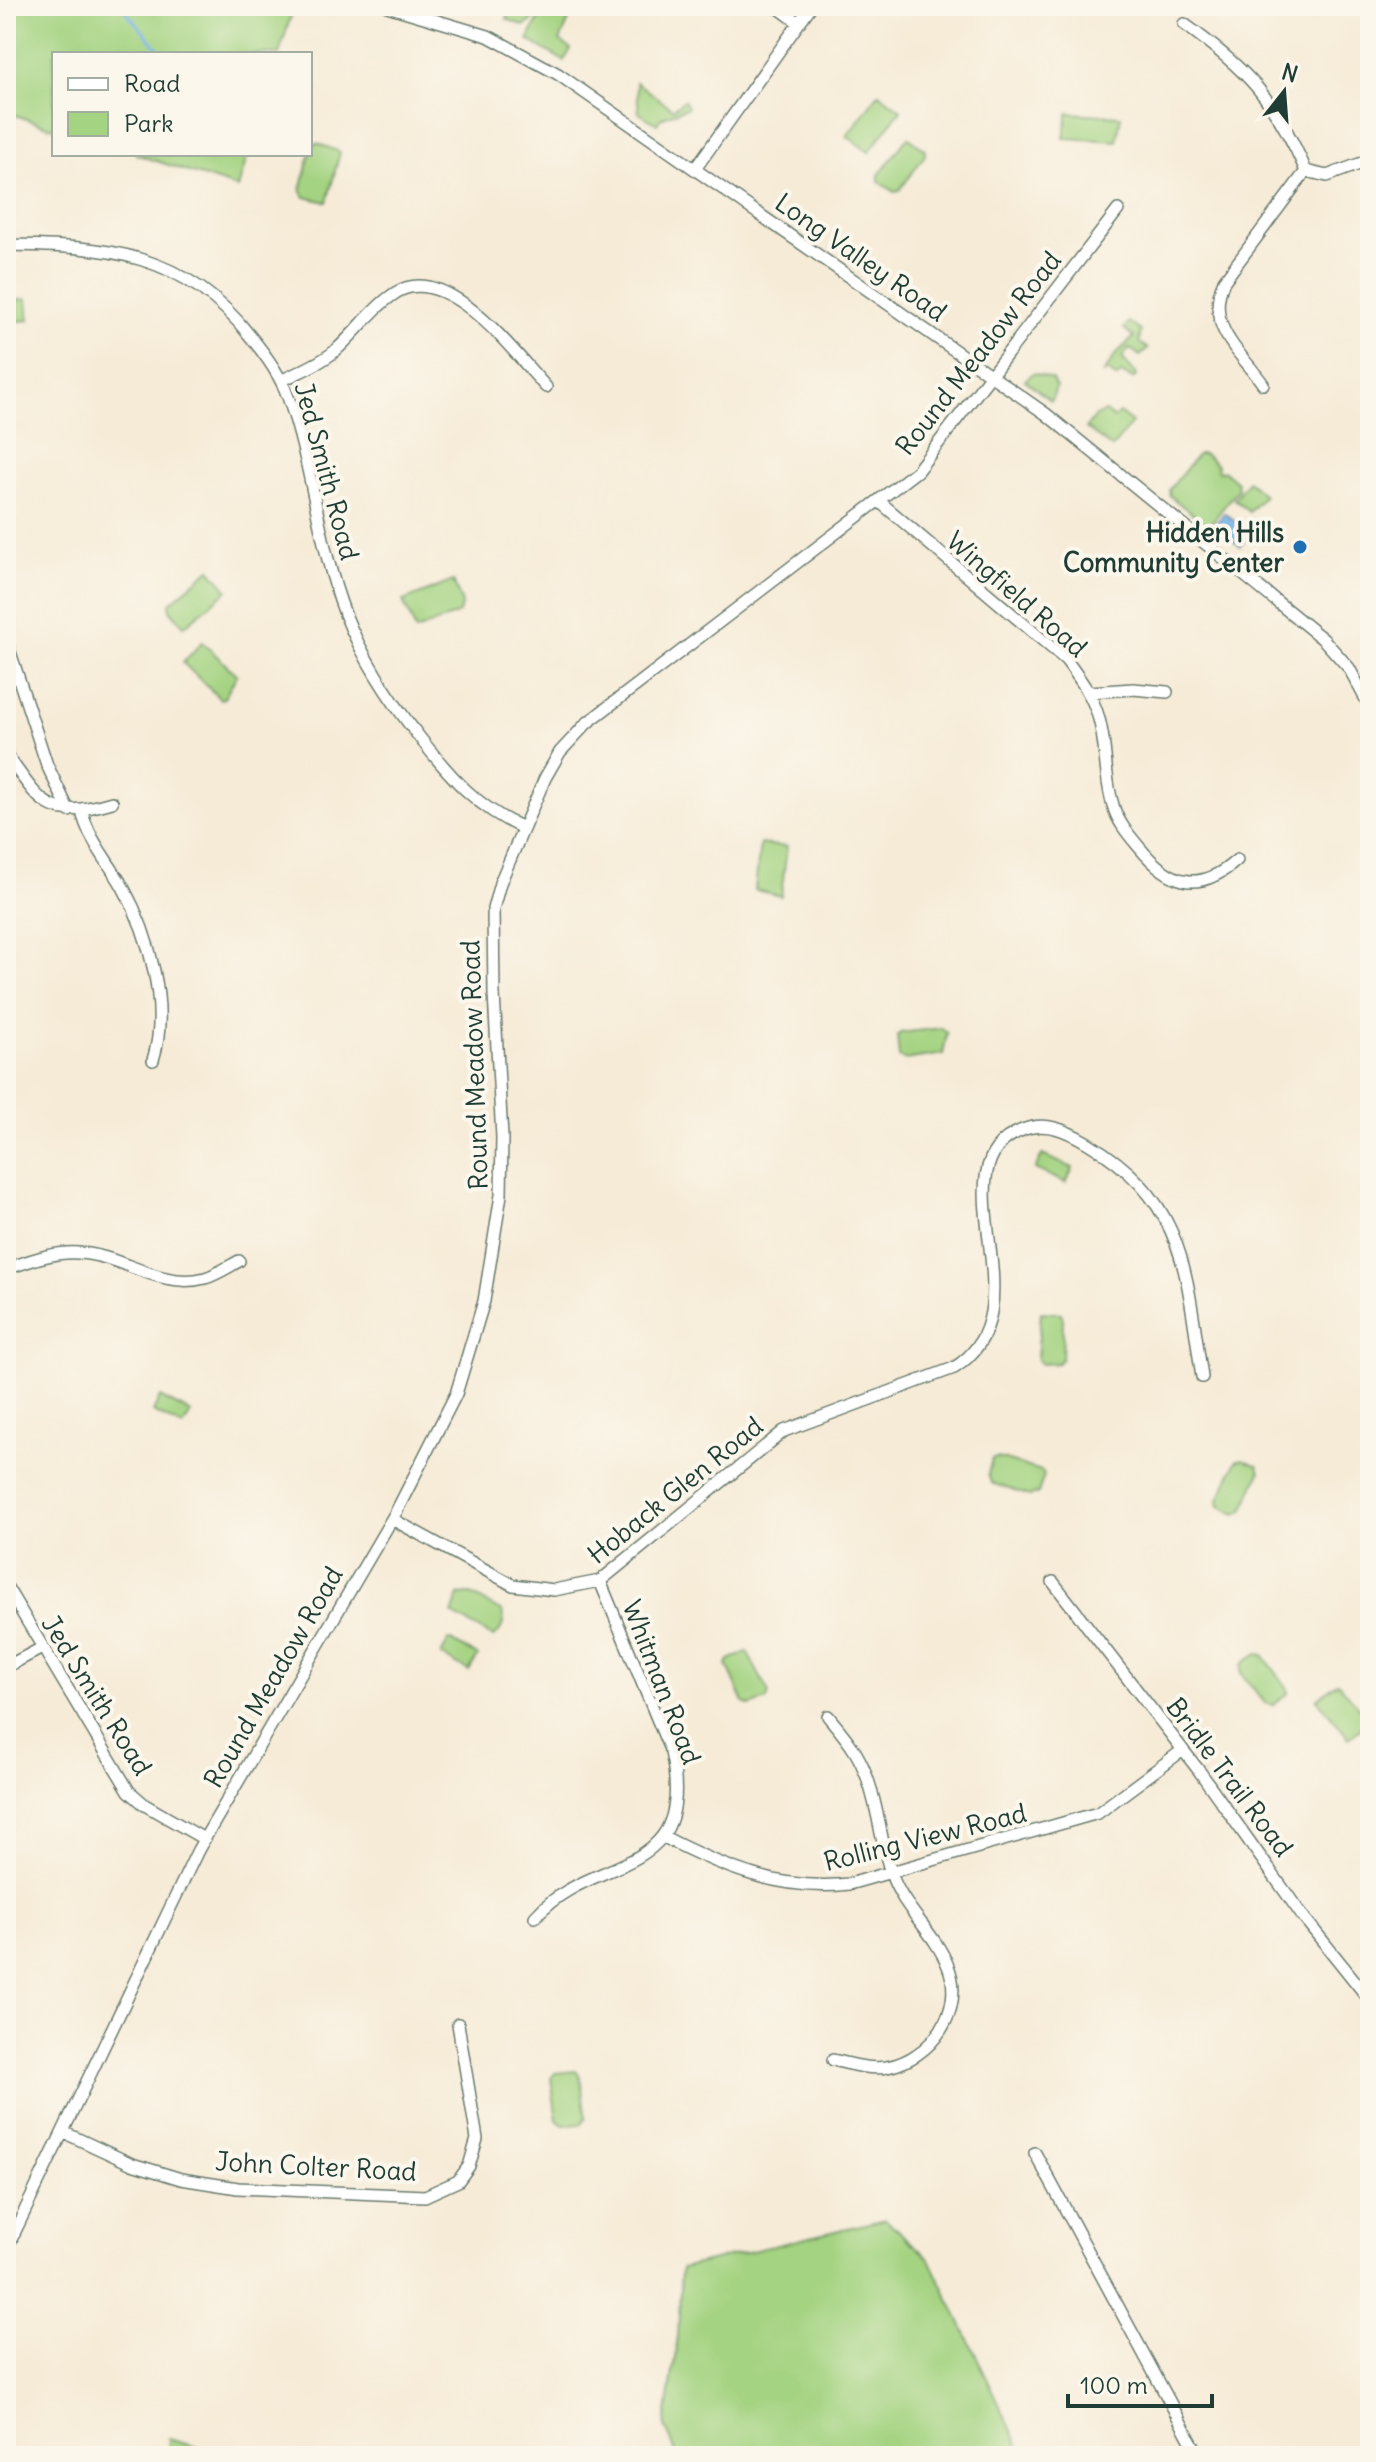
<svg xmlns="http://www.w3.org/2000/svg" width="1376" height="2462" viewBox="0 0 1376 2462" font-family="Delius,sans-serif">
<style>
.green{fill:#a4d381;stroke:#62885a;stroke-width:2}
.water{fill:#75b1e7;stroke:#4a778e;stroke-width:2}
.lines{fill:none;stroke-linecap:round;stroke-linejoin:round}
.stream{stroke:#75b1e7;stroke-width:3}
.minor-casing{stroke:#6a7a6d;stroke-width:14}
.minor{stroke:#fff;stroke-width:11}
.poi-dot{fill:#1f6fb2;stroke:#fbf7ec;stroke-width:3}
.labels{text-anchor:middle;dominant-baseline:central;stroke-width:8;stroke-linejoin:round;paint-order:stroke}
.street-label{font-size:26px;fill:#1f3d34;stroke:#fbf7ec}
.poi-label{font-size:26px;font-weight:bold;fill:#1f3d34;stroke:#fbf7ec;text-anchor:end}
</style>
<rect width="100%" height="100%" fill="#fbf7ec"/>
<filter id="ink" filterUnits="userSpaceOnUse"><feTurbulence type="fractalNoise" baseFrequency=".0125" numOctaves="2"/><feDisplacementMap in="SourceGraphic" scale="16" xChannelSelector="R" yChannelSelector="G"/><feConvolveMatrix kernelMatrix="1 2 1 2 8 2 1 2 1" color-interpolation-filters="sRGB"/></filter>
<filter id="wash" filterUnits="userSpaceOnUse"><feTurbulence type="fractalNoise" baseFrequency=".006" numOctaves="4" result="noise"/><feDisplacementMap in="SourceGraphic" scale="32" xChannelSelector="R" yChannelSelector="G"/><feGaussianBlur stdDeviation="1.8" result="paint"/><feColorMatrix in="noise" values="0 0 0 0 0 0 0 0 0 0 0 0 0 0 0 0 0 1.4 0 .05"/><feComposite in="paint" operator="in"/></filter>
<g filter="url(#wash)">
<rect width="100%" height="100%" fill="#f6ebd7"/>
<path class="green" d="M6 6H294L279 54H54V128L6 112Z
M509 6H538L531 22 524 26 507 19Z
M545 6H575L560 41 571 49 564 61 528 40Z
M636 82 673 109 684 100 688 107 661 118 657 124 639 113Z
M879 93 901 110 869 152 847 136Z
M1068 113 1121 116 1117 141 1064 138Z
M908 137 925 150V155L899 191 894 192 879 181V175Z
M317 143 340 152 327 202 305 197 301 190 312 145Z
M135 154H248L238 188Z
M27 299 29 320 6 322V301Z
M1129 322 1141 331 1139 342 1148 349 1140 356 1129 348 1122 358 1137 375 1133 379 1121 373 1117 378 1106 370 1103 374 1116 354 1134 337 1124 329Z
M1033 373 1052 379 1056 388 1051 401 1025 380Z
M1105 412 1113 418 1119 413 1132 423 1112 448 1086 428 1095 416Z
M1198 454H1204L1217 465 1218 471H1224L1237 482 1238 489 1211 523H1204L1170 496 1169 490Z
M1248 481 1264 495 1249 512 1234 499Z
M210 569 228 590 184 626 170 610V603Z
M453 581 462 603 459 613 416 631 403 601Z
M202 642 237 675 224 698 220 699 183 663Z
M760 844 787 847 781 896 755 890Z
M941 1028 947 1033 943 1054 904 1060 899 1057 897 1036 900 1033Z
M1042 1155 1073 1168 1066 1183 1035 1169Z
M1041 1312 1061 1313 1063 1319 1062 1359 1058 1363 1041 1364 1037 1359Z
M160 1397 191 1413 183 1427 153 1412Z
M998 1458 1042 1471 1044 1475 1038 1493 1030 1496 991 1483 988 1474 992 1459Z
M1242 1459 1258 1466 1260 1472 1243 1511 1236 1514 1220 1506 1219 1500 1236 1461Z
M470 1594 502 1612C505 1622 502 1631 493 1637L452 1614 459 1595Z
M449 1640 478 1656 469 1671 441 1655Z
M747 1652 769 1693 767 1700 750 1706 744 1703 727 1665 729 1660Z
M1257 1654 1263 1655 1287 1687 1288 1693 1273 1705 1265 1703 1241 1673 1242 1664Z
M1338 1682 1370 1721 1349 1738 1317 1699Z
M576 2071 580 2076 586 2118 581 2124 563 2125 557 2120 551 2078 555 2073Z
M885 2219 930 2259 1024 2456H678L665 2427 678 2337 681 2268Z
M169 2439 227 2456H168Z"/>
<path class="water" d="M1224 513 1252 532 1240 546 1214 526Z"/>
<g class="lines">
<path class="stream" d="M121 6 163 54"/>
</g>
</g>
<g filter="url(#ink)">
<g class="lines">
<g class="minor-casing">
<path id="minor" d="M387 6 488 36 558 74 1046 414 1324 640 1349 668 1370 707
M776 6 798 22
M1184 24C1248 70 1274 98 1306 171L1327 176 1370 160
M695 169 811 6
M6 245C105 246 185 252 250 336 265 354 280 374 288 397 313 467 318 544 345 614 363 659 390 700 420 738 450 776 477 808 523 828
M281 381C298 372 320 364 335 351 356 333 373 307 397 292 448 262 515 354 546 387
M1263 384C1239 350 1204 325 1224 281L1306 171
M880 502 1066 660C1080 679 1093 696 1099 719 1107 747 1104 777 1113 805 1117 821 1128 834 1139 847 1170 885 1199 894 1237 860
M6 640 47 765 69 811
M1089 692 1133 689 1167 692
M6 754C42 804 47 821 112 802
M82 811C88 839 109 862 123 887 149 934 170 1007 153 1060
M6 1269C29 1261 54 1251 79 1253 122 1255 161 1290 205 1278 216 1275 228 1267 239 1261
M392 1519 513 1585 554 1590 600 1581 784 1431 954 1368C1046 1311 934 1166 1020 1131 1045 1120 1066 1130 1088 1143 1187 1202 1186 1274 1202 1377
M1053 1582 1200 1772 1301 1914 1370 2000
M6 1586 129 1791 145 1805 204 1839
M6 1667 42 1648
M828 1716C842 1733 857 1750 865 1772 878 1803 880 1840 891 1873 903 1909 934 1931 948 1966 966 2010 931 2059 887 2067 870 2070 849 2064 833 2060
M664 1837C722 1867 782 1892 849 1884L1098 1813 1183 1750
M535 1917C593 1851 699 1882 671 1752L600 1581
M63 2132 132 2164 181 2179 238 2188 425 2196 458 2181 469 2166 477 2139 458 2024
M1035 2153 1199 2456
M6 2250 198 1850 396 1512 456 1394 484 1301 501 1195 502 1137 494 994 493 909 500 883 545 778 560 752 587 723 917 471 1118 210"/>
</g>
<use href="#minor" class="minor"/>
</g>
</g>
<circle class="poi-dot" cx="1300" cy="547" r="8"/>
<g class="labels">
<g class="street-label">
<text transform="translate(861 257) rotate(35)">Long Valley Road</text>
<text transform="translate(978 353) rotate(-52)">Round Meadow Road</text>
<text transform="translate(327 471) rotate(75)">Jed Smith Road</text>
<text transform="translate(1017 594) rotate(41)">Wingfield Road</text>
<text transform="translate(474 1065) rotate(-92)">Round Meadow Road</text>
<text transform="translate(675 1490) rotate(-39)">Hoback Glen Road</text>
<text transform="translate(273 1677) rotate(-60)">Round Meadow Road</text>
<text transform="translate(662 1682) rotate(69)">Whitman Road</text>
<text transform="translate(97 1695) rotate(58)">Jed Smith Road</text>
<text transform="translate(1230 1777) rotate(53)">Bridle Trail Road</text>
<text transform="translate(925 1837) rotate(-14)">Rolling View Road</text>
<text transform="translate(316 2166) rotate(3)">John Colter Road</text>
</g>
<g class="poi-label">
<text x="1284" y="532">Hidden Hills<tspan x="1284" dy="30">Community Center</tspan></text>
</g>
</g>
<rect width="1376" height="2462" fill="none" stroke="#fbf7ec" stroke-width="32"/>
<rect x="52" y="52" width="260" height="104" fill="#fbf7ec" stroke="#a3ada2" stroke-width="2"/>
<rect x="68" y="78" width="40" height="12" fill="#ffffff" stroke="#a3ada2" stroke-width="2"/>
<text x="124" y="92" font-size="24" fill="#1f3d34">Road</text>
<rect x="68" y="112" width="40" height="24" fill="#a4d381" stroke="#a3ada2" stroke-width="2"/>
<text x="124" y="132" font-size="24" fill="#1f3d34">Park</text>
<g transform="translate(1284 92) rotate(17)" stroke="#fbf7ec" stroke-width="6" paint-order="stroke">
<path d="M0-6L14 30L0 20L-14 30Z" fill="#1f3d34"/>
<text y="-12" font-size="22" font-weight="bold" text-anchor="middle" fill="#1f3d34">N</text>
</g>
<path d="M1068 2394v12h144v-12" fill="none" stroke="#1f3d34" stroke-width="4"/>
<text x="1080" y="2394" font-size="24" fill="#1f3d34" stroke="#fbf7ec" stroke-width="6" paint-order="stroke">100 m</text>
</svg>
